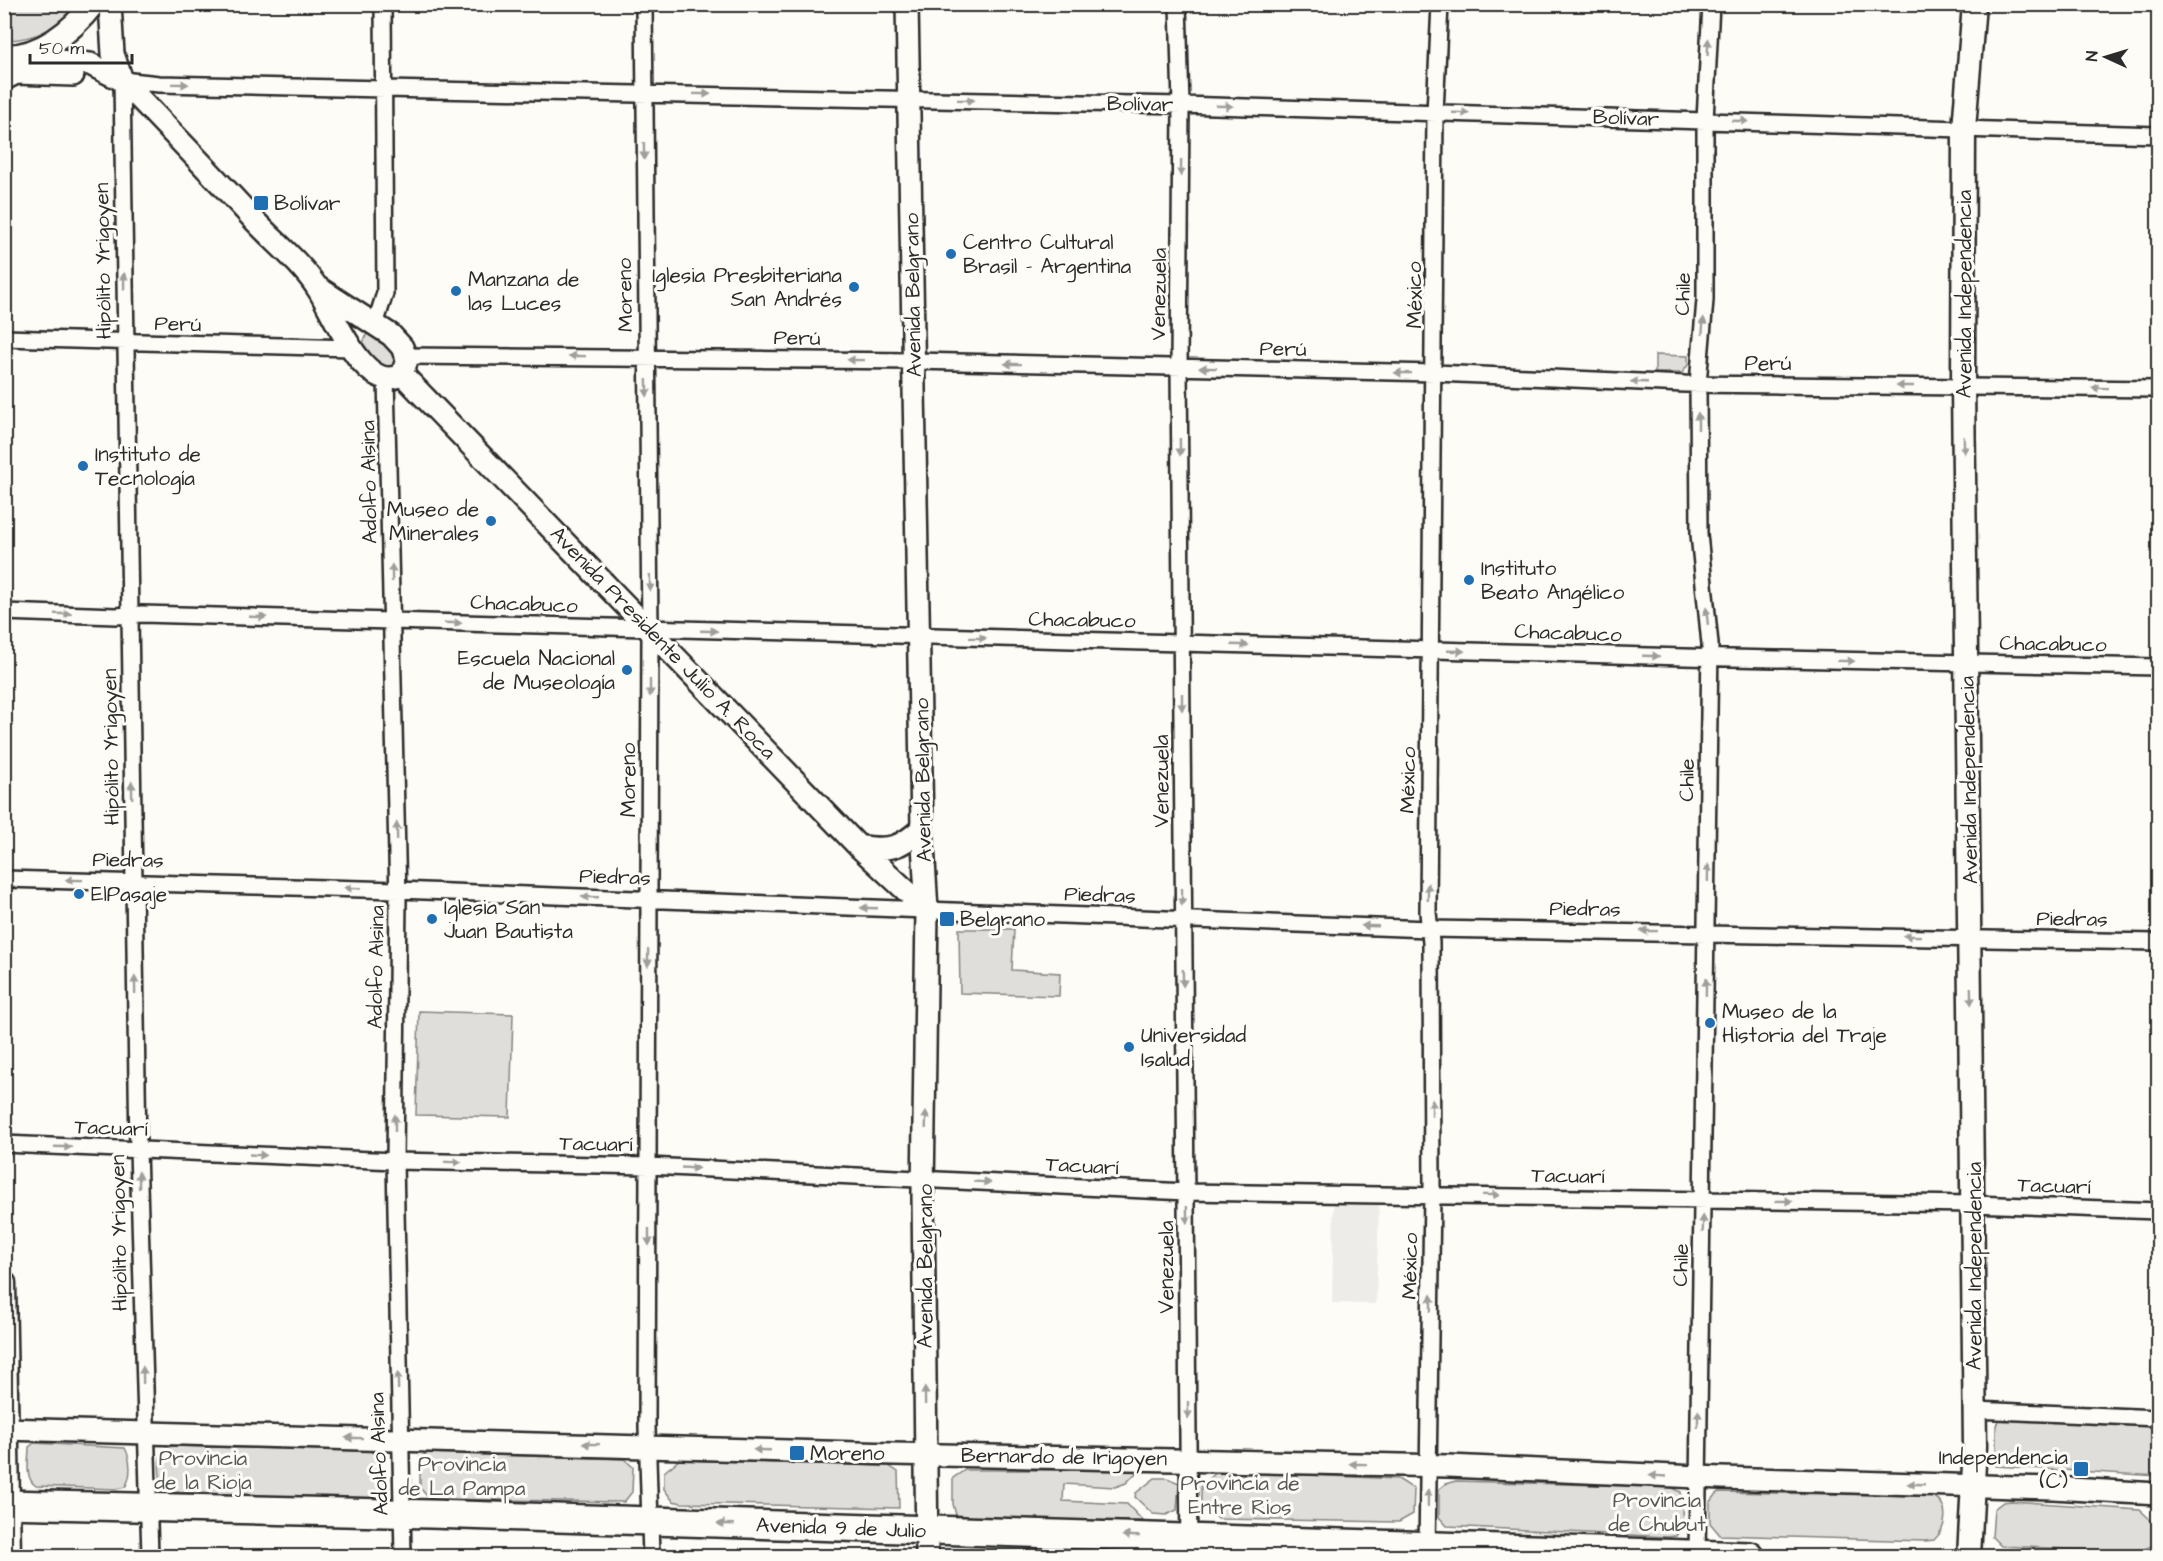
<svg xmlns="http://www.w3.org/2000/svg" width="2163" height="1561" viewBox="0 0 2163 1561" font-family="'Architects Daughter',sans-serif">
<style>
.built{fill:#edece8}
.green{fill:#dfdeda;stroke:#858482;stroke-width:1.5}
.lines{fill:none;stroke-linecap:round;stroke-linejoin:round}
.street-casing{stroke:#2b2b2b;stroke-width:20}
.secondary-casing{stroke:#2b2b2b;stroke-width:26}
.primary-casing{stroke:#2b2b2b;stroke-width:27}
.highway-casing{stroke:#2b2b2b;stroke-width:32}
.street{stroke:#fdfcf7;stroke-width:15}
.secondary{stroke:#fdfcf7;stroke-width:21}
.primary{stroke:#fdfcf7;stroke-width:22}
.highway{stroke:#fdfcf7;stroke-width:27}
.oneway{fill:#9e9e9b}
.poi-dot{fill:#1f6fb2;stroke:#fdfcf7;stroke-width:2}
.labels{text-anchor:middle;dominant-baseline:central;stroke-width:6;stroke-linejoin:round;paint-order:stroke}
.street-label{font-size:21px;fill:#2b2b2b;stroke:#fdfcf7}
.poi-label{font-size:21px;fill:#2b2b2b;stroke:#fdfcf7;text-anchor:start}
.park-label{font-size:21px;fill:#585857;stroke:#fdfcf7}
</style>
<rect width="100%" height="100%" fill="#fdfcf7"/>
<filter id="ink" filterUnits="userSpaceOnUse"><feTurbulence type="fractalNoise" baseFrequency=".0167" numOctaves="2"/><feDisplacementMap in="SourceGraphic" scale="12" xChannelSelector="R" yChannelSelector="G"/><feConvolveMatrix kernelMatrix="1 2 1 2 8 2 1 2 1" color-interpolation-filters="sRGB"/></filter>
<g filter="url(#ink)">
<path class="built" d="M1334 1200 1379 1202 1376 1304 1332 1303Z"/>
<path class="green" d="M4 5H79C61 28 33 40 5 40Z
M373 331 380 332 402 367 379 370 362 347 366 335Z
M1655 355 1688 356V365L1682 373H1655Z
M959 929H1014L1012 970 1060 973 1059 996 960 993Z
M419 1011 513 1014 510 1117 416 1115Z
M2000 1419 2158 1426V1476L1996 1466V1425Z
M34 1443 125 1448C131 1459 132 1477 125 1487L116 1489 36 1486C24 1478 29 1459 29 1447Z
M172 1446 371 1451 382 1459V1492L369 1499 170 1492 161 1486C160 1471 154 1451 172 1446Z
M428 1453 624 1459 633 1467 632 1492 624 1502 437 1499 428 1497 420 1488V1457Z
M679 1460 889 1466 898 1472 899 1508 682 1503 673 1501 664 1489V1472Z
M965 1470H1139L1126 1483 1115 1487 1064 1484 1063 1501 1127 1504 1143 1521 1006 1520 956 1515 953 1504V1478Z
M1218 1471 1398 1479 1414 1489 1413 1514 1399 1522 1218 1519 1201 1505V1486Z
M1155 1478H1167L1179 1483 1177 1510 1166 1515 1153 1514 1135 1497 1136 1493Z
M1456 1481 1669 1487 1681 1492 1683 1526 1676 1536 1668 1537 1447 1526 1439 1517V1489L1445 1484Z
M1718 1492 1933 1496C1950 1505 1947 1528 1934 1540L1925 1541 1720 1535 1710 1523V1503Z
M2011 1501 2140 1510 2154 1523V1545L2137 1552 2001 1546 1992 1537 1994 1509 2003 1502Z"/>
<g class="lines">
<g class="street-casing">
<path id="street" d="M644 4 650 629 647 1427 651 1556
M1178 4 1181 105 1179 367 1189 1556
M375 325 385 293 383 4
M4 338 351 348
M406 356 914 361 1435 373 1685 384 2158 389
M386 378 398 899 395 1161 403 1556
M4 612 116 616 142 614 1684 657 2158 667
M4 879 398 890 1429 929 2158 942
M4 1144 395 1161 649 1166 1187 1192 1973 1204 2158 1211
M1975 1410 2158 1418
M1427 1551 1432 1194 1431 943 1428 912 1435 113 1440 4
M150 1556 138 1150 122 80 159 84 385 89 1181 105 2158 135
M1697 1556 1710 644 1699 534 1698 384 1705 300V120L1711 4"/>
</g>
<g class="secondary-casing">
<path id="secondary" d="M110 4 113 54 122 80
M907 4 922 828 927 910 923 1193 927 1556
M16 57 90 64 122 80C167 127 212 174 256 222 276 243 302 264 318 289 333 311 365 398 402 374L407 360 402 347 391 335 317 287
M4 79 16 73 73 75
M402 374 858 846 927 910
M858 846C888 851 900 849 922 828
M4 1429 893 1454 1448 1466 1721 1478 2053 1488 2158 1494"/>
</g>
<g class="primary-casing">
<path id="primary" d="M4 56C40 57 72 31 93 4
M4 1283 9 1556
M1969 1556 1975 1446 1963 386 1964 129 1974 4"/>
</g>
<g class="highway-casing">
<path id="highway" d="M4 1504 430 1514 1750 1556"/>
</g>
<use href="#street" class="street"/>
<use href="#secondary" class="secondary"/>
<use href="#primary" class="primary"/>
<use href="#highway" class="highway"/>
</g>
<defs><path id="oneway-solid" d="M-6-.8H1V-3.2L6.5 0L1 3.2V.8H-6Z" transform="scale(1.5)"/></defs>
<g class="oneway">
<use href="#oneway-solid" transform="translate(1708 47) rotate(-87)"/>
<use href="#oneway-solid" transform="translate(180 84) rotate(1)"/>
<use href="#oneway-solid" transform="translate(702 94) rotate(1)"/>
<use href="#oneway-solid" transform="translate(966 100) rotate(1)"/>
<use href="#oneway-solid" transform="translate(1224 106) rotate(2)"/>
<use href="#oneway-solid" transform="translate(1461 113) rotate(2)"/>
<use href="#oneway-solid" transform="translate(1740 121) rotate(2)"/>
<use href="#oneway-solid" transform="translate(644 151) rotate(89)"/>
<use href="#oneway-solid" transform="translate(1181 168) rotate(91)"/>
<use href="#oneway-solid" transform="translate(124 281) rotate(-91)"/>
<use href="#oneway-solid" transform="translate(1703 326) rotate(-85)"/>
<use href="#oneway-solid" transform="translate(577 356) rotate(-179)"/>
<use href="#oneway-solid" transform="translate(856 360) rotate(-179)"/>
<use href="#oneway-solid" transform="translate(1013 364) rotate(-179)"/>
<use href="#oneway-solid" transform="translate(1208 368) rotate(-179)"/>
<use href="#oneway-solid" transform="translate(1403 373) rotate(-179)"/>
<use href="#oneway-solid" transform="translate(1639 382) rotate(-178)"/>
<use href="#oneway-solid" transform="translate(1905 386) rotate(-180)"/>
<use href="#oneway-solid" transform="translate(647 388) rotate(89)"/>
<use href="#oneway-solid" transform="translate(2100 388) rotate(-179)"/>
<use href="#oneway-solid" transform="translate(1698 421) rotate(-90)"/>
<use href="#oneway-solid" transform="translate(1964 445) rotate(89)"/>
<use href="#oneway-solid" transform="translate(1180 447) rotate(89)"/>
<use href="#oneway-solid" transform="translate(392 573) rotate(-91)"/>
<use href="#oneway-solid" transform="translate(650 583) rotate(89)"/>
<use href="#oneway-solid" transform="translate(63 614) rotate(2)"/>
<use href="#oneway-solid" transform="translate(1707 616) rotate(-96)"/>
<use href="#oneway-solid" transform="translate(258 617) rotate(2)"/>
<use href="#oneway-solid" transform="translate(453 623) rotate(2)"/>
<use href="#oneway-solid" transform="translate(709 631) rotate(2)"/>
<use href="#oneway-solid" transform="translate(978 638) rotate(1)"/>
<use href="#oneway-solid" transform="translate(1240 645) rotate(2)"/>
<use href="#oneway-solid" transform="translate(1456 651) rotate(2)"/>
<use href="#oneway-solid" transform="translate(1651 656) rotate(2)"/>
<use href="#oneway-solid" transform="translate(1846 661) rotate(1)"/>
<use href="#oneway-solid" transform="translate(650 688) rotate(90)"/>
<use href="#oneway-solid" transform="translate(1182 702) rotate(90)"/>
<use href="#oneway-solid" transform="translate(132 790) rotate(-91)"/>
<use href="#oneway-solid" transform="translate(397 831) rotate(-91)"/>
<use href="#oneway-solid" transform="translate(1708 873) rotate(-89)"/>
<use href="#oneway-solid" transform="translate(74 880) rotate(-179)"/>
<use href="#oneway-solid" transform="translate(353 888) rotate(-178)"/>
<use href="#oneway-solid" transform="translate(1428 892) rotate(-89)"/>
<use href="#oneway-solid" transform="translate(590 897) rotate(-178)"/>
<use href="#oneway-solid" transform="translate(1182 897) rotate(90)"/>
<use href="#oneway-solid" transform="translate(869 908) rotate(-178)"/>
<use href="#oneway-solid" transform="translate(1370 926) rotate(-178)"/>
<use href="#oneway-solid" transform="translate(1649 931) rotate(-179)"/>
<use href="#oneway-solid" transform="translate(1912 936) rotate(-179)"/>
<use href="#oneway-solid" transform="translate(648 958) rotate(91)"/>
<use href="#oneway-solid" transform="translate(1183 978) rotate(89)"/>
<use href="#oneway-solid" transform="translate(135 985) rotate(-91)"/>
<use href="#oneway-solid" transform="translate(1706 987) rotate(-89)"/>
<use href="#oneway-solid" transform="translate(1971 996) rotate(89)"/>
<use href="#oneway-solid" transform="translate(1432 1108) rotate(-90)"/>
<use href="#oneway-solid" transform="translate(926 1120) rotate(-88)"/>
<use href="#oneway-solid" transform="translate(395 1123) rotate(-90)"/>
<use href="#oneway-solid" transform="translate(63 1147) rotate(2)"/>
<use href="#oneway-solid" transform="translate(258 1155) rotate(3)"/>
<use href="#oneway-solid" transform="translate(453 1162) rotate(1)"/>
<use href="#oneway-solid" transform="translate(690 1168) rotate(3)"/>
<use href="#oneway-solid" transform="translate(139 1180) rotate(-91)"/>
<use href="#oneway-solid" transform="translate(982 1182) rotate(3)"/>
<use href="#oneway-solid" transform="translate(1491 1195) rotate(1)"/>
<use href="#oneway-solid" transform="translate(1784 1201) rotate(1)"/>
<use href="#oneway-solid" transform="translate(1187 1215) rotate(89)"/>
<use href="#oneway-solid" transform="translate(1703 1224) rotate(-88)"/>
<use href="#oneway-solid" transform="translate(649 1237) rotate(90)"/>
<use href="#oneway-solid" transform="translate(1431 1303) rotate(-89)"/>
<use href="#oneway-solid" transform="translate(143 1375) rotate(-91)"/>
<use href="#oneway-solid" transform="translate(398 1381) rotate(-91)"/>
<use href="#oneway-solid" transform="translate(925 1396) rotate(-91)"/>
<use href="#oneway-solid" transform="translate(1188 1410) rotate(90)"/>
<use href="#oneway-solid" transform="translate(1698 1419) rotate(-88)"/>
<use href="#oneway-solid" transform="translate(354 1438) rotate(-179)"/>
<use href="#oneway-solid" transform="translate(591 1444) rotate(-179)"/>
<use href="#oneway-solid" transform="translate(762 1450) rotate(-178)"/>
<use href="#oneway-solid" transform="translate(1358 1464) rotate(-179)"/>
<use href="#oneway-solid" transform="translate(1658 1476) rotate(-177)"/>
<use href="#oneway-solid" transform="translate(1916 1484) rotate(-178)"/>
<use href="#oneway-solid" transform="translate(1428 1498) rotate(-89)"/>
<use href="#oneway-solid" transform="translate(726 1524) rotate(-178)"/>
<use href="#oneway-solid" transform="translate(1131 1536) rotate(-179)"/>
</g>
</g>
<g class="poi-dot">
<rect x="253" y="195" width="16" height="16" rx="3"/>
<circle cx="951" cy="254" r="6"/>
<circle cx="854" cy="287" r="6"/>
<circle cx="456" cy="291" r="6"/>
<circle cx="83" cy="466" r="6"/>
<circle cx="491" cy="521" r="6"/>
<circle cx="1469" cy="580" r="6"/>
<circle cx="627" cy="670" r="6"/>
<circle cx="79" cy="894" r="6"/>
<circle cx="432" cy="919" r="6"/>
<rect x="939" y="911" width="16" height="16" rx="3"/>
<circle cx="1710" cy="1023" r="6"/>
<circle cx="1129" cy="1047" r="6"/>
<rect x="789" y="1445" width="16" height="16" rx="3"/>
<rect x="2073" y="1461" width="16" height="16" rx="3"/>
</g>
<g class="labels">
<g class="street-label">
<text transform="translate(1140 104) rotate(1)">Bolívar</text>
<text transform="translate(1626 118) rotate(2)">Bolívar</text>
<text transform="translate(103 261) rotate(-91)">Hipólito Yrigoyen</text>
<text transform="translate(1159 294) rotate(-89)">Venezuela</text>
<text transform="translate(1683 294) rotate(-88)">Chile</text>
<text transform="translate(1964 294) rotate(-90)">Avenida Independencia</text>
<text transform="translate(625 295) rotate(-91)">Moreno</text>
<text transform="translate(913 295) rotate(-91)">Avenida Belgrano</text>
<text transform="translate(1414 295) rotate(-90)">México</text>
<text transform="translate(178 324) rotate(2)">Perú</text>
<text transform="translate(797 338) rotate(1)">Perú</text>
<text transform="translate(1283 349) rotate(1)">Perú</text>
<text x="1768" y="363">Perú</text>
<text transform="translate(369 482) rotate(-91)">Adolfo Alsina</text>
<text transform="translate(524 604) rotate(2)">Chacabuco</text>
<text transform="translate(1082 620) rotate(1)">Chacabuco</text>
<text transform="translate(1568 633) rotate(2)">Chacabuco</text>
<text transform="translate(663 643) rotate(46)">Avenida Presidente Julio A. Roca</text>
<text transform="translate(2053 644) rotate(1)">Chacabuco</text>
<text transform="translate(111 747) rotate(-91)">Hipólito Yrigoyen</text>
<text transform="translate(628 780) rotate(-90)">Moreno</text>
<text transform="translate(923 780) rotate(-91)">Avenida Belgrano</text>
<text transform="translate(1408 780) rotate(-89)">México</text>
<text transform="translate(1687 780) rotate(-89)">Chile</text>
<text transform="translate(1969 780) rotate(-91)">Avenida Independencia</text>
<text transform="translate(1161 781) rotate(-90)">Venezuela</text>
<text transform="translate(128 860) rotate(1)">Piedras</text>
<text transform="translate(615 877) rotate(2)">Piedras</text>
<text transform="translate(1100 895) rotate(2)">Piedras</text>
<text transform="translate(1585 909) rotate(1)">Piedras</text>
<text transform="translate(2072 919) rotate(1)">Piedras</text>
<text transform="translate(376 967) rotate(-89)">Adolfo Alsina</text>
<text transform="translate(111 1128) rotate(2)">Tacuarí</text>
<text transform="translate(596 1144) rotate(1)">Tacuarí</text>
<text transform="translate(1082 1166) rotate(3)">Tacuarí</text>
<text transform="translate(1568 1176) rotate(1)">Tacuarí</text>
<text transform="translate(2054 1186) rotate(2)">Tacuarí</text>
<text transform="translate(119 1233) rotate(-91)">Hipólito Yrigoyen</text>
<text transform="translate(1681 1265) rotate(-88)">Chile</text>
<text transform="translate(925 1266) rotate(-90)">Avenida Belgrano</text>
<text transform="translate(1410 1266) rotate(-89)">México</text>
<text transform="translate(1974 1266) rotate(-90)">Avenida Independencia</text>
<text transform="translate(1166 1267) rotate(-90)">Venezuela</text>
<text transform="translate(379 1454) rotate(-92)">Adolfo Alsina</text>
<text transform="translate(1064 1457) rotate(1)">Bernardo de Irigoyen</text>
<text transform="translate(841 1528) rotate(2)">Avenida 9 de Julio</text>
</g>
<g class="poi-label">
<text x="274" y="203">Bolívar</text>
<text x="963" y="242">Centro Cultural<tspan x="963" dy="24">Brasil - Argentina</tspan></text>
<text x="842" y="275" text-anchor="end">Iglesia Presbiteriana<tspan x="842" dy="24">San Andrés</tspan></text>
<text x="468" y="279">Manzana de<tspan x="468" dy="24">las Luces</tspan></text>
<text x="95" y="454">Instituto de<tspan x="95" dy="24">Tecnología</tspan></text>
<text x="479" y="509" text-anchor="end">Museo de<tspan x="479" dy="24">Minerales</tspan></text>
<text x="1481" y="568">Instituto<tspan x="1481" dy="24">Beato Angélico</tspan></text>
<text x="615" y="658" text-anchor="end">Escuela Nacional<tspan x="615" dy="24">de Museología</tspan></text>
<text x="91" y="894">ElPasaje</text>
<text x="444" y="907">Iglesia San<tspan x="444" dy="24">Juan Bautista</tspan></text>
<text x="960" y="919">Belgrano</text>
<text x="1722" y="1011">Museo de la<tspan x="1722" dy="24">Historia del Traje</tspan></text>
<text x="1141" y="1035">Universidad<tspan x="1141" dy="24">Isalud</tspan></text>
<text x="810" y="1453">Moreno</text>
<text x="2068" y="1457" text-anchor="end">Independencia<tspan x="2068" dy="24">(C)</tspan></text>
</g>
<g class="park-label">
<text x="203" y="1458">Provincia<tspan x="203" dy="24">de la Rioja</tspan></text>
<text x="462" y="1464">Provincia<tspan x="462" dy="24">de La Pampa</tspan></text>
<text x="1240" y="1483">Provincia de<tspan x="1240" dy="24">Entre Rios</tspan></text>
<text x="1657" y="1500">Provincia<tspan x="1657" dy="24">de Chubut</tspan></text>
</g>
</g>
<rect width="2163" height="1561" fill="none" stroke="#fdfcf7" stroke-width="24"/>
<rect x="12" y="12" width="2139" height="1537" fill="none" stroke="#2b2b2b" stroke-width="2" filter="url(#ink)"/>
<g transform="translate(2106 57) rotate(274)" stroke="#fdfcf7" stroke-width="4.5" paint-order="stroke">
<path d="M0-4.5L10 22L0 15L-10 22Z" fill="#2b2b2b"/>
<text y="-9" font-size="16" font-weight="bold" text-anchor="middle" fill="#2b2b2b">N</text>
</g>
<path d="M30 54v9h102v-9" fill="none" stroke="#2b2b2b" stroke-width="3"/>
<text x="39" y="54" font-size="18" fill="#2b2b2b" stroke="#fdfcf7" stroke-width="4.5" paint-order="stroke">50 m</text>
</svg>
